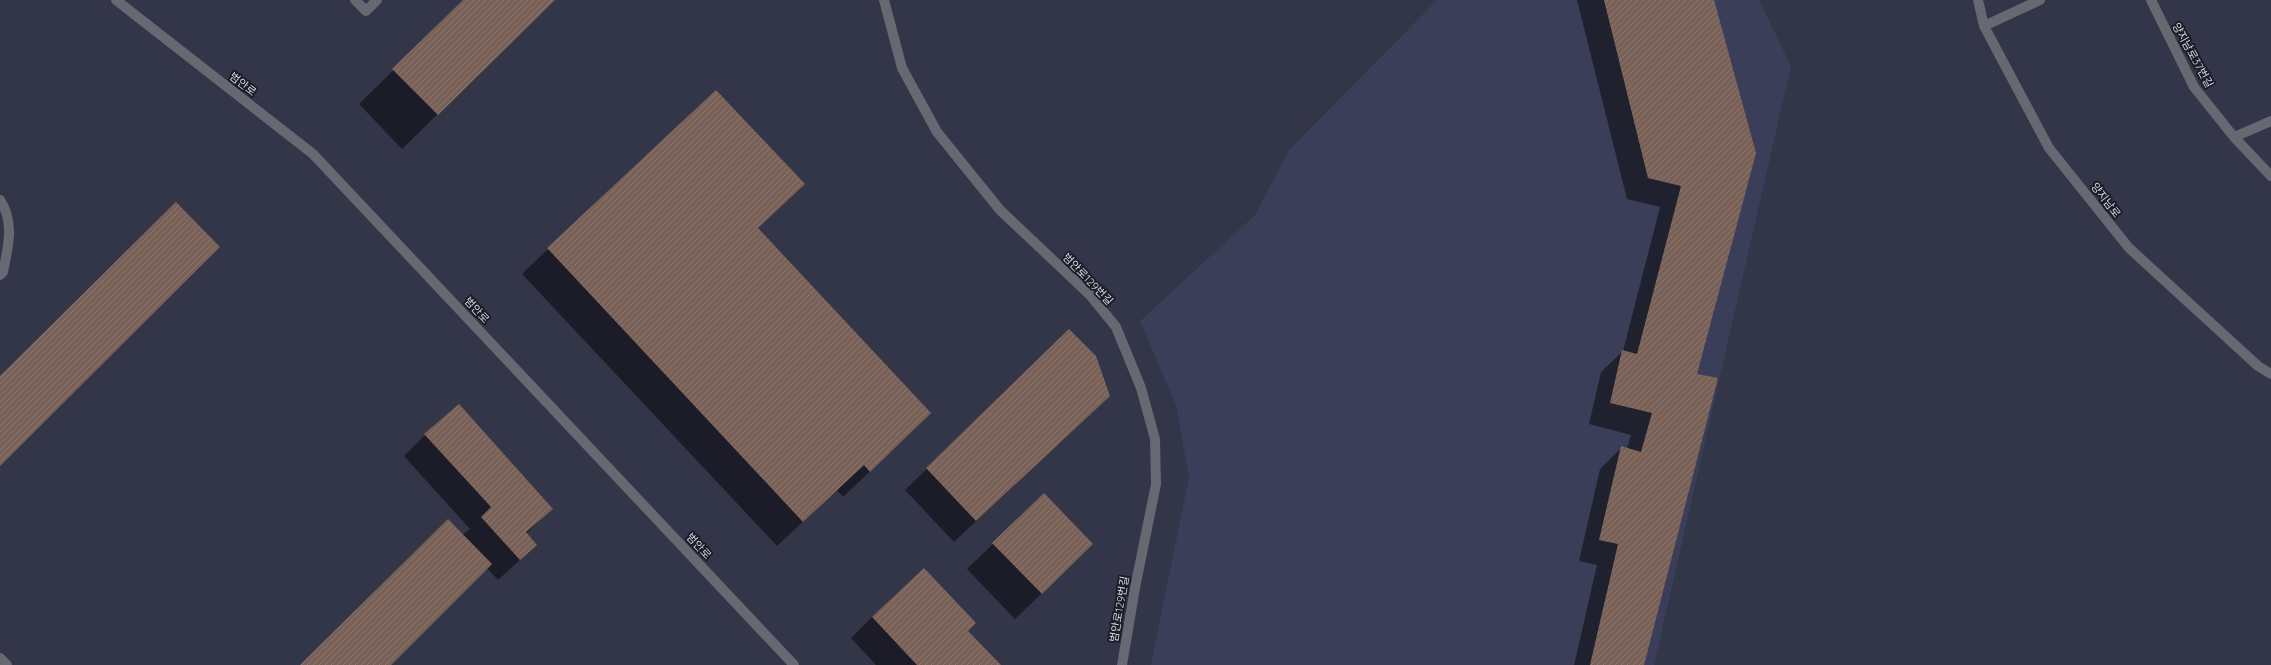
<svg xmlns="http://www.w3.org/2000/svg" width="2271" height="665" viewBox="0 0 2271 665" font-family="Quicksand,'Noto Sans KR',sans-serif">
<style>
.built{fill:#3b3e59}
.shadow{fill:#0007}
.building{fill:url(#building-hatch)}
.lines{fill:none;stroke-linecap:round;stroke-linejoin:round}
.minor{stroke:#666872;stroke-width:10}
.labels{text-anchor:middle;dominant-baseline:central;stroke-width:4;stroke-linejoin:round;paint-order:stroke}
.street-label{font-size:11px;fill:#d7d9e6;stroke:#1c1d27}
</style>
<defs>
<pattern id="building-hatch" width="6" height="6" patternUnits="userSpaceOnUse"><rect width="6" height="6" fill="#7a6157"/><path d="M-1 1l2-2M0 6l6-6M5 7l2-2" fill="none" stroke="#8c776f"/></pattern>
</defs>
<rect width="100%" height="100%" fill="#333549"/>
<path class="built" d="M1437 0H1759L1791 66 1654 665H1151L1189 477 1176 405 1140 321 1255 215 1289 150Z"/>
<path class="shadow" d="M465 0H554L402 149 359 104Z
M1577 0H1713L1695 374 1643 665H1574L1597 565 1579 561 1600 469 1622 447 1627 449 1631 435 1589 424 1601 372 1623 351 1660 207 1627 199Z
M803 184 757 229 904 439 843 497 837 490 777 546 522 274 548 249Z
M1069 331 1087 417 954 542 905 490Z
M425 435 551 509 526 534 536 545 498 580 487 568 390 665H301L470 529 404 456Z
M993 544 1066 570 1015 619 967 569Z
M872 617 967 631 999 665H876L851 638Z"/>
<path class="building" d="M463 0H555L438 115 392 69Z
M1604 0H1714L1756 153 1697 374 1718 378 1644 665H1590L1618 544 1599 540 1621 446 1641 452 1652 413 1610 403 1622 350 1637 354 1681 186 1648 178Z
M716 90 805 184 758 228 931 413 870 472 864 465 803 522 547 248Z
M176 202 220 247 0 466V376Z
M1069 329 1096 356 1110 396 976 521 926 468Z
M459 404 553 509 526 532 537 545 520 560 481 517 491 507 424 434Z
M1044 493 1093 544 1042 594 992 543Z
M448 519 492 564 391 665H300Z
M924 568 976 623 968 631 1001 665H917L872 617Z"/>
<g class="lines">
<path class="minor" d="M116 0 313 154 794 665
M355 0 366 11 377 0
M884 0 902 68 937 132 1000 210 1090 295 1116 327 1141 388 1155 439 1156 484 1135 588 1122 665
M1978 0 1984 26 2049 148 2129 248 2258 366 2271 374
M2151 0 2194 87 2234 137 2271 176
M1984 26 2040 0
M2234 137 2271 121
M0 200C15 223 8 247 3 272L0 275
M0 658 7 665"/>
</g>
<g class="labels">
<g class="street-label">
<text transform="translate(2193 55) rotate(61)">양지남로37번길</text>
<text transform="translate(243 84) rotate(38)">범안로</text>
<text transform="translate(2106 200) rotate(52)">양지남로</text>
<text transform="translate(1088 279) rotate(46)">범안로129번길</text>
<text transform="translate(477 310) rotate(47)">범안로</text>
<text transform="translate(699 546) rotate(47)">범안로</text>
<text transform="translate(1119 609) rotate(-80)">범안로129번길</text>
</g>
</g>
</svg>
